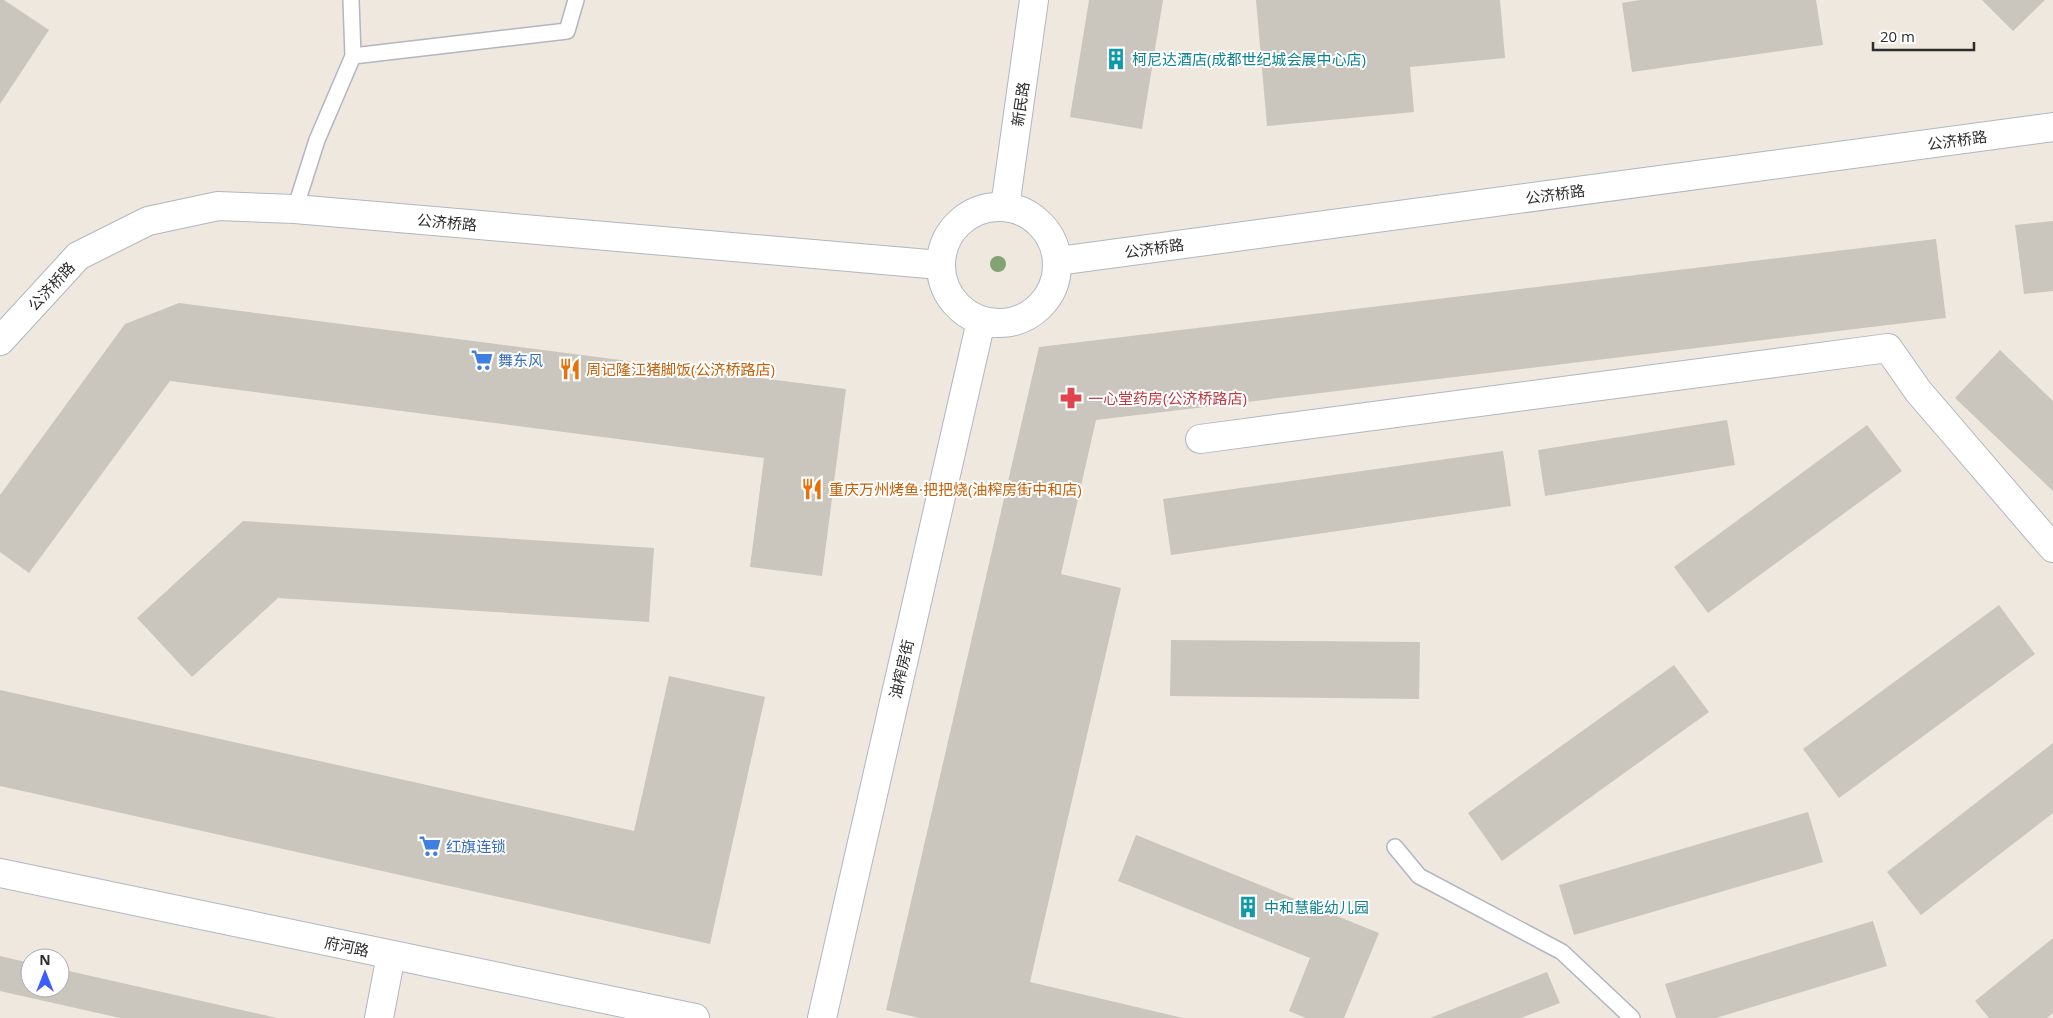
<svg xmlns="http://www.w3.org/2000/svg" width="2053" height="1018" viewBox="0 0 2053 1018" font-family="'Open Sans','Noto Sans SC',sans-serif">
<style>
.building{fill:#cac6be}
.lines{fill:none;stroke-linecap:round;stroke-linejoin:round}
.lane-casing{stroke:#b3b5c0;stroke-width:18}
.street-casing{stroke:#b3b5c0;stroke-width:30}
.secondary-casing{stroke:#b3b5c0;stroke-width:30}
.lane{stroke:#fff;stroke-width:15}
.street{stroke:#fff;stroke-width:28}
.secondary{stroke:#fff;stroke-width:28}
.tree{fill:#82a473}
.labels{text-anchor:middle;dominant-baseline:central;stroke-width:4;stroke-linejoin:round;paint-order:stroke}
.culture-label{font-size:15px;fill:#0d838f;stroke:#fff;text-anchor:start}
.street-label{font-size:15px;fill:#2d2d2d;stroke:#fff}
.shop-label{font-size:15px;fill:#366cbe;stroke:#fff;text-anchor:start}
.food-label{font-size:15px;fill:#c56008;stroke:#fff;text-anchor:start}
.health-label{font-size:15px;fill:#be3a42;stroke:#fff;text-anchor:start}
</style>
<rect width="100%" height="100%" fill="#eee8df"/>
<path class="building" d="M0 0H4L49 30 0 104Z
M1089 0H1163L1142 129 1070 117Z
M1256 0H1500L1505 58 1410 67 1414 112 1267 126Z
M1640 0H1816L1823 45 1632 72 1622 3Z
M1982 0H2045L2013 31Z
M2053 221V291L2024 294 2015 225Z
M1936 239 1946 318 1096 420 1061 574 1121 588 1030 982 1183 1018H919L886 1010 1039 347Z
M179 303 846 389 822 576 750 567 764 458 170 381 29 573 0 552V495L125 324Z
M2000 350 2053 401V491L1955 398Z
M1727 420 1735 465 1545 496 1538 450Z
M1867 425 1902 471 1708 613 1674 567Z
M1503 451 1511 506 1171 555 1163 499Z
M243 521 654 548 649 622 278 598 192 677 137 618Z
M1999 605 2035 654 1839 798 1803 749Z
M1171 640 1420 642 1419 699 1170 696Z
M1674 665 1709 712 1502 861 1468 813Z
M669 676 765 697 710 944 0 786V690L634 831Z
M2053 743V813L1921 915 1887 872Z
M1808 812 1823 862 1574 935 1559 885Z
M1136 835 1379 933 1344 1018H1306L1289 1011 1310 958 1118 881Z
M1873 921 1887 966 1716 1018H1676L1665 984Z
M2053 938V1013L2047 1018H1989L1975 1001Z
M0 956 30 963V988H60V969L277 1018H120L0 991Z
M1547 972 1560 1003 1521 1018H1430Z"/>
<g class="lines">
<g class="lane-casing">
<path id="lane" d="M351 0 353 56
M295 209 317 140 353 56 567 31 576 0
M1395 847 1419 876 1562 952 1632 1018"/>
</g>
<g class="street-casing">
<path id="street" d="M1200 439 1888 348 1918 391 2053 548
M379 1018 391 955"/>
</g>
<g class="secondary-casing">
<path id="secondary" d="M1005 207 1034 0
M941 265a58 58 0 1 1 116 0a58 58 0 1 1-116 0Z
M1058 261 2053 127
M0 341 78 256 148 221 218 206 295 209 940 265
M0 873 695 1018
M822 1018 981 321"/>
</g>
<use href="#lane" class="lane"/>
<use href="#street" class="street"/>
<use href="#secondary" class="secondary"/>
</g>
<circle class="tree" cx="998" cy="264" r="8"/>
<defs>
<g id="building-bare" transform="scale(1.725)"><path d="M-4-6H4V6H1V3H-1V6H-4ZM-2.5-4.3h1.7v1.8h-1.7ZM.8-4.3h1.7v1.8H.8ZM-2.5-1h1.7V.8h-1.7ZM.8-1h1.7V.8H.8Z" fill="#0f9aa8" stroke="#fff" stroke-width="2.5" paint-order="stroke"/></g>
<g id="supermarket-bare" transform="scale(1.725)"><path d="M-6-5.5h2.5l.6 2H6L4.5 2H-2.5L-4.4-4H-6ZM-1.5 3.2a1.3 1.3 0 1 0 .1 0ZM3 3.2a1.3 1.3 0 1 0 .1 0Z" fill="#3f7fe0" stroke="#fff" stroke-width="2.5" paint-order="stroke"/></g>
<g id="restaurant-bare" transform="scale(1.725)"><path d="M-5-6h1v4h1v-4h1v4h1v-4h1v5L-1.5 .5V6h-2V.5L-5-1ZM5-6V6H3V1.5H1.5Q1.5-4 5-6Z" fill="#e8710a" stroke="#fff" stroke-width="2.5" paint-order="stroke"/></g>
<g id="pharmacy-bare" transform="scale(1.725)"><path d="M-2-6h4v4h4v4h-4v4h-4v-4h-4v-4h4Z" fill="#e0444e" stroke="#fff" stroke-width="2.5" paint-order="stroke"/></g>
</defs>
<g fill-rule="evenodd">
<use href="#building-bare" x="1116" y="59"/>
<use href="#supermarket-bare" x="482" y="360"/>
<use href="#restaurant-bare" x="570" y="369"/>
<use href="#pharmacy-bare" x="1071" y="398"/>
<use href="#restaurant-bare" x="812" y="489"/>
<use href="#supermarket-bare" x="430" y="846"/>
<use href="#building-bare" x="1248" y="907"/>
</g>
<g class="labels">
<g class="culture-label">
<text x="1132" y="59">柯尼达酒店(成都世纪城会展中心店)</text>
<text x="1264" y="907">中和慧能幼儿园</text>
</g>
<g class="street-label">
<text transform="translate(1020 104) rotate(-82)">新民路</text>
<text transform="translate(1957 140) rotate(-8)">公济桥路</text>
<text transform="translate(1555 194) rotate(-8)">公济桥路</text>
<text transform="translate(447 222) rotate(5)">公济桥路</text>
<text transform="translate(1154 248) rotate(-8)">公济桥路</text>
<text transform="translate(51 286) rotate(-47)">公济桥路</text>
<text transform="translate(901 669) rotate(-77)">油榨房街</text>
<text transform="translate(347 946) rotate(12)">府河路</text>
</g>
<g class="shop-label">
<text x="498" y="360">舞东风</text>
<text x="446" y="846">红旗连锁</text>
</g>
<g class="food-label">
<text x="586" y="369">周记隆江猪脚饭(公济桥路店)</text>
<text x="829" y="489">重庆万州烤鱼·把把烧(油榨房街中和店)</text>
</g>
<g class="health-label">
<text x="1088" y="398">一心堂药房(公济桥路店)</text>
</g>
</g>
<g transform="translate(45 973)"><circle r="24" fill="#ffffff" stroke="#ababab"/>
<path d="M0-4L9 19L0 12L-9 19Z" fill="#3e5dfd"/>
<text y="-8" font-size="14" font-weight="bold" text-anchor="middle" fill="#2d2d2d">N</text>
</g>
<path d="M1873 42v8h101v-8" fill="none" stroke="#2d2d2d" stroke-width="2.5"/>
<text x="1880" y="42" font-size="15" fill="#2d2d2d" stroke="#ffffff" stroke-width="4" paint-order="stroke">20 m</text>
</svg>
